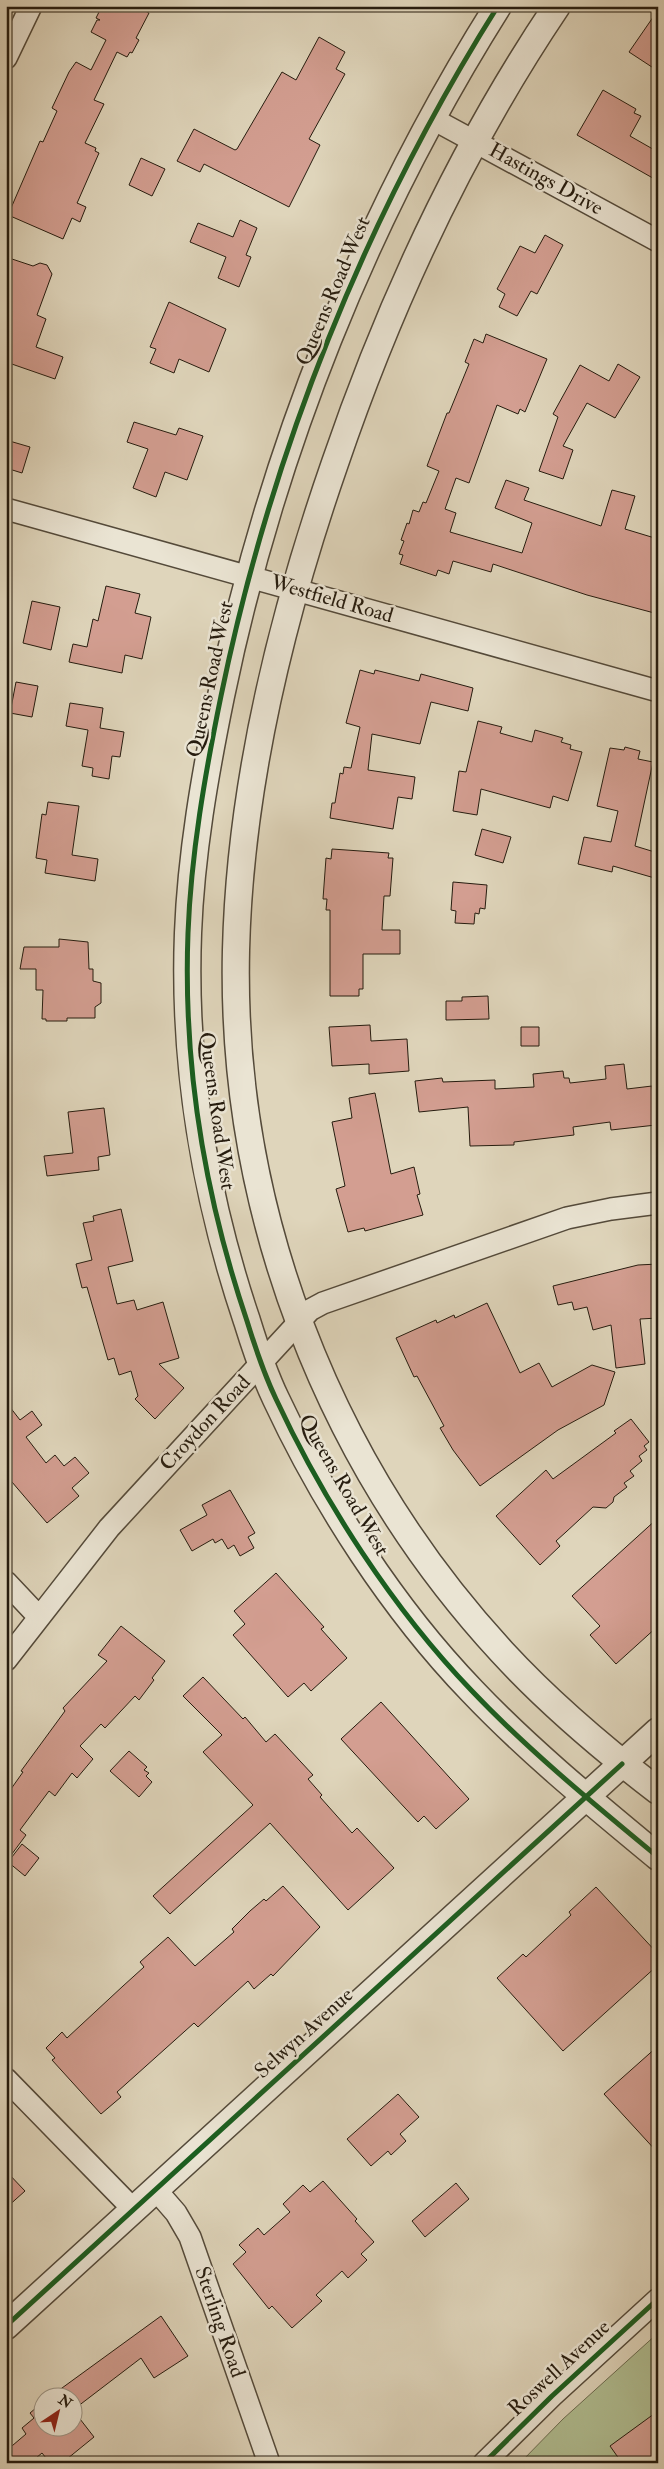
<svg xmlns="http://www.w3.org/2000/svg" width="664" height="2469" viewBox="0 0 664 2469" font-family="'IM FELL Double Pica',serif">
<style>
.green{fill:#b0bd91;stroke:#6b6c50}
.building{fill:#d39e91;stroke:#261c0f}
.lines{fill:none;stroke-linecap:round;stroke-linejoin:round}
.minor-casing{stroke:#544a3a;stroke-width:24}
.tertiary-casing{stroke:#544a3a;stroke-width:29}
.minor{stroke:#eae4d3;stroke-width:21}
.tertiary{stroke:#eae4d3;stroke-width:26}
.cycleway-casing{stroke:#eae4d3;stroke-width:8}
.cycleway{stroke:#1b5e20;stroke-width:5}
.labels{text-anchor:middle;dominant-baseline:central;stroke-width:5;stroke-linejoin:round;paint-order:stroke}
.street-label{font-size:21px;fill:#261c0f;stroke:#eae4d3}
</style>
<rect width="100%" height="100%" fill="#dfd5bb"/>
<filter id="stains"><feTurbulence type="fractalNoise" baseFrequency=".004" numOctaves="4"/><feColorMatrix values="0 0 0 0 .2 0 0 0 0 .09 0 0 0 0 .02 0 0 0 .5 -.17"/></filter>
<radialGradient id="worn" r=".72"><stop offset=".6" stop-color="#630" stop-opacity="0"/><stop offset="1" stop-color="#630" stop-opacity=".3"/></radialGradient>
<path class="green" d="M658 2333V2463H520L563 2419Z"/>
<path class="building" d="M102 6H136L149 13 136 38 139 40 132 53 130 52 127 57 117 52 94 100 104 104 85 143 96 148 95 151 99 153 78 201 77 203 86 207 80 222 72 218 63 239 8 215 40 141 43 142 57 111 52 108 69 72 76 62 91 70 106 40 91 32 97 20H100L96 18Z
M658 10V71L629 52Z
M319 37 345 52 336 69 345 74 309 139 320 145 289 207 204 164 200 172 177 161 194 129 235 150 237 149 282 72 296 80Z
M603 90 636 109 634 113 641 116 630 136 658 152V181L577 135Z
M141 158 165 169 152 196 129 185Z
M240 220 257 228 246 255 251 257 239 287 218 278 226 257 190 242 198 223 233 237Z
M545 235 563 245 537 294 531 291 517 316 499 307 505 294 497 289 520 246 535 253Z
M6 257 33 266 40 263 47 265 52 274 37 315 46 319 36 347 63 357 55 379 6 362Z
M169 302 226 329 209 372 179 359 174 373 150 363 156 349 150 347Z
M486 334 547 359 525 412 520 409 518 414 497 405 469 483 456 478 445 509 456 513 450 532 522 553 532 523 495 508 506 480 529 488 524 500 601 526 612 490 635 496 625 529 658 539V614L587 595 493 564 491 572 453 561 449 574 438 570 436 576 400 564 403 555 399 554 404 541 401 540 407 523 409 524 413 510 419 512 423 502 426 503 439 471 427 466 447 413H449L469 364 465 362 474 339 483 343Z
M618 364 640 377 615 418 587 403 563 446 573 450 563 479 539 471 558 417 553 414 580 365 609 381Z
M134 422 176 435 179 428 203 436 187 480 165 472 156 497 133 488 148 449 127 442Z
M6 440 30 447 22 473 6 468Z
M106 586 140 594 135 613 151 617 142 659 125 655 122 673 69 662 73 644 87 647 93 619 98 621Z
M32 601 60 607 51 650 23 643Z
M360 670 374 674 375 670 419 681 421 674 473 688 468 711 431 702 420 744 372 734 368 770 415 777 412 799 398 797 393 829 330 818 332 803H335L340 773 343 774 344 767 351 768 360 727 346 723Z
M16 682 38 686 32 717 10 713Z
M70 703 103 708 100 728 124 732 120 757 112 756 109 779 92 776 93 768 82 766 88 730 66 726Z
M478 721 502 727 500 733 532 742 535 730 563 738 561 742 571 745 570 749 582 752 568 801 553 796 550 808 481 789 477 815 453 811 459 771 466 772Z
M625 747 640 751 638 759 653 762 635 846 658 853V879L613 866 612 872 578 864 584 837 611 842 618 811 597 806 610 748 624 750Z
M48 802 79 806 72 855 98 859 95 881 45 873 47 860 36 858 42 814 46 815Z
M482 829 511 837 503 863 475 855Z
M332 849 389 853 388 858H393L390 896H384L382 930H400V954H363V989H359V996H330V910H326L327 899H323L326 858 331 859Z
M453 882 487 885 485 909 480 908 479 914 475 913 474 924 455 923 456 911 451 910Z
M59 939 88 942 89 969H93V981L101 983V1003L95 1007V1018H67V1021H46V1019H42L43 990H36V969H20L24 947H59Z
M488 996 489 1019 446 1020V1001H462V997Z
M370 1025 371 1041 407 1039 409 1071 369 1074V1064L332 1066 329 1027Z
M521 1027H539V1046H521Z
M624 1064 627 1089 652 1086 656 1125 611 1130 610 1122 573 1127 574 1135 514 1142V1145L470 1146 468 1107 419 1112 415 1081 442 1078 443 1082 495 1080V1089L534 1087 533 1074 563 1071 564 1078H569L570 1083 606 1079 605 1066Z
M375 1093 391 1174 414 1167 420 1194 417 1195 423 1215 365 1231 364 1228 348 1232 336 1189 345 1186 332 1122 352 1118 349 1098Z
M104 1108 110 1155 98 1157 99 1170 47 1176 44 1156 73 1153 68 1112Z
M121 1209 133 1261 108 1267 117 1304 134 1300 137 1310 163 1302 179 1358 159 1364 184 1388 155 1419 135 1399 138 1396 131 1371 119 1375 114 1358 108 1360 87 1287 82 1288 76 1264 92 1260 83 1223 94 1221 93 1216Z
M658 1264V1318L640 1319 645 1364 616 1368 611 1325 593 1330 587 1307 574 1310 572 1302 558 1305 553 1286 638 1265Z
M487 1303 520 1373 539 1363 552 1387 592 1365 615 1372 604 1405 558 1430 480 1486 453 1450 440 1428 444 1426 417 1376 414 1377 396 1338 436 1320 437 1323 454 1315 455 1318Z
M6 1402 20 1420 32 1411 42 1425 26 1437 46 1463 55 1455 64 1466 75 1457 89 1473 72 1488 79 1496 47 1523 6 1475Z
M631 1419 649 1442 644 1446 647 1450 639 1456 642 1461 630 1471 634 1476 624 1483 627 1487 614 1497 613 1502 606 1508 593 1507 566 1532 556 1541 560 1546 540 1565 496 1516 546 1470 553 1479 616 1433 614 1431Z
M230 1490 255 1533 248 1537 254 1548 240 1556 234 1545 228 1549 222 1539 215 1543 213 1539 192 1551 180 1530 207 1515 202 1505Z
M658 1518V1626L616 1664 590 1635 600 1626 572 1596Z
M276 1573 324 1627 321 1629 347 1658 311 1691 304 1683 288 1697 233 1635 245 1624 234 1611Z
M121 1626 165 1661 152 1678 154 1680 139 1700 135 1696 105 1728 101 1724 80 1746 93 1759 77 1778 72 1773 55 1796 49 1791 20 1830 26 1835 6 1862V1796L23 1772 21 1771 65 1711 63 1708 107 1661 98 1655Z
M203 1677 243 1719 245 1717 266 1742 275 1734 313 1775 308 1779 322 1795 320 1797 352 1833 357 1828 394 1868 348 1910 270 1823 170 1914 153 1896 253 1805 203 1752 222 1735 183 1696Z
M381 1702 469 1799 436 1829 424 1816 418 1822 341 1739Z
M129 1751 147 1767 144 1770 149 1773 146 1776 152 1782 139 1797 110 1771Z
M22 1844 39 1858 25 1876 8 1862Z
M283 1886 320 1927 273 1976 271 1974 254 1989 248 1981 198 2027 194 2023 117 2092 121 2097 101 2114 52 2060 55 2058 46 2048 62 2032 67 2038 123 1986 144 1967 140 1962 168 1937 195 1966 234 1932 232 1929 250 1911 264 1899 266 1901Z
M596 1887 658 1954V1965L563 2051 497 1978 523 1954 526 1957 571 1915 569 1912Z
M658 2046V2153L604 2094Z
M398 2094 419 2117 400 2134 406 2141 391 2155 388 2151 371 2166 347 2139Z
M6 2171 25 2191 6 2208Z
M323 2181 357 2219 355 2221 374 2242 361 2254 367 2260 348 2278 342 2271 316 2295 322 2301 292 2328 272 2306 269 2309 233 2264 246 2252 239 2245 258 2228 264 2235 290 2212 283 2204 303 2185 310 2192Z
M456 2183 469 2199 425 2237 412 2221Z
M161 2316 188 2356 154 2378 141 2358 73 2410 94 2437 62 2463H50L42 2453 30 2463H6V2451L26 2434 22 2428 34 2418 30 2413 42 2403V2426H72V2396H51Z
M658 2411V2463H622L610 2446Z"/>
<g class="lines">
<g class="minor-casing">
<path id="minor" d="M6 58 31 6
M433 119 658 241
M6 509 658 691
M6 1582 39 1617
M6 1660 109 1528 310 1310 323 1303 567 1218 611 1209 658 1203
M6 2079 134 2210
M156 2190 176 2213 190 2237 269 2463
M484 2463 552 2396 658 2299"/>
</g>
<g class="tertiary-casing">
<path id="tertiary" d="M498 6C365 217 271 453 221 696 205 774 191 854 188 933 183 1064 205 1197 247 1321 255 1347 264 1374 276 1399 324 1502 393 1609 472 1691 529 1751 594 1804 658 1857
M557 6C462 147 390 302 335 463 281 618 240 785 236 950 230 1209 327 1462 502 1652 549 1703 602 1748 658 1791
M6 2326 658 1731"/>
</g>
<use href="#minor" class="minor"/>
<use href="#tertiary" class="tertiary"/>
<g class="cycleway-casing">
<path id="cycleway" d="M498 6C365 217 271 453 221 696 205 774 191 854 188 933 183 1064 205 1197 247 1321 255 1347 264 1374 276 1399 324 1502 393 1609 472 1691 529 1751 594 1804 658 1857
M6 2326 622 1764
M484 2463 552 2396 658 2299"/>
</g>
<use href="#cycleway" class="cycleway"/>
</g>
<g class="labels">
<g class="street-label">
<text transform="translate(546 179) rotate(29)">Hastings Drive</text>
<text transform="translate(333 291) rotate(-67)">Queens Road West</text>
<text transform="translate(332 599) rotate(16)">Westfield Road</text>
<text transform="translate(210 679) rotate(-78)">Queens Road West</text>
<text transform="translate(217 1111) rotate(82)">Queens Road West</text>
<text transform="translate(205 1423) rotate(-47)">Croydon Road</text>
<text transform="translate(344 1485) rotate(60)">Queens Road West</text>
<text transform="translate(304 2033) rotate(-42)">Selwyn Avenue</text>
<text transform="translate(220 2322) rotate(71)">Sterling Road</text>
<text transform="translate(559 2368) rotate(-43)">Roswell Avenue</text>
</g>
</g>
<rect width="664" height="2469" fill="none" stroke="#dfd5bb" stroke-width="25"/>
<rect x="8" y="8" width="649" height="2454" fill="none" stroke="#261c0f" stroke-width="2.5"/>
<rect x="12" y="12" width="639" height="2444" fill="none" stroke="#261c0f"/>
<g transform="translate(58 2412) rotate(35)"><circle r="24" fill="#eae4d3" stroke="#9c9485"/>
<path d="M0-4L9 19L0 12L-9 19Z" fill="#8f2418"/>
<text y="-8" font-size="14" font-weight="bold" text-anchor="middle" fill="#261c0f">N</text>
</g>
<rect width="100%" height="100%" filter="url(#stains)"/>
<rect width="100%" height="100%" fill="url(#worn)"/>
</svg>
